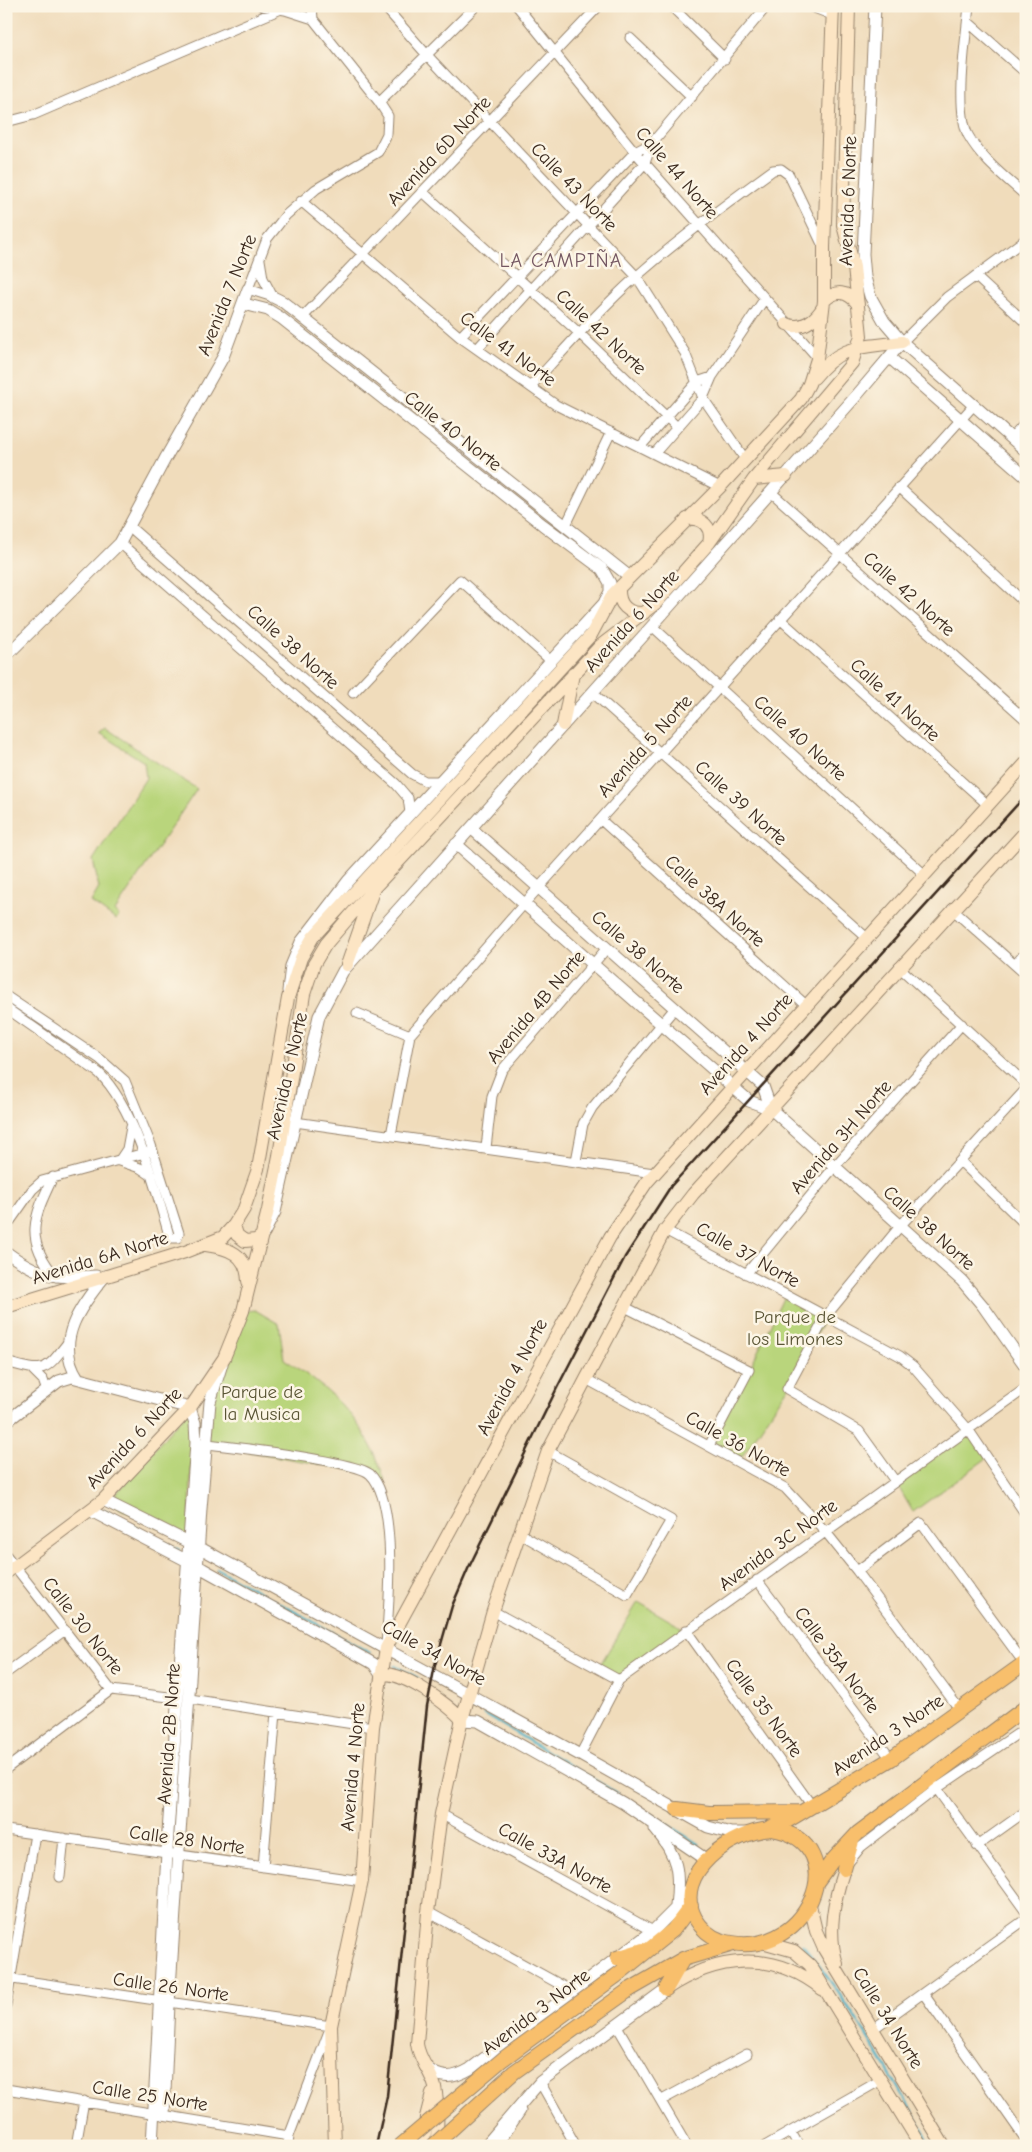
<svg xmlns="http://www.w3.org/2000/svg" width="1032" height="2152" viewBox="0 0 1032 2152" font-family="'Comic Neue',sans-serif">
<style>
.green{fill:#b9d57b;stroke:#7a804c}
.lines{fill:none;stroke-linecap:round;stroke-linejoin:round}
.stream{stroke:#49b1c8;stroke-width:2.5}
.minor-casing{stroke:#96836c;stroke-width:11}
.tertiary-casing{stroke:#96836c;stroke-width:13}
.secondary-casing{stroke:#96836c;stroke-width:14}
.primary-casing{stroke:#96836c;stroke-width:16}
.minor{stroke:#fff;stroke-width:9}
.tertiary{stroke:#fff;stroke-width:11}
.secondary{stroke:#fce5c4;stroke-width:12}
.primary{stroke:#f8bf6c;stroke-width:14}
.rail{stroke:#3b2a1e;stroke-width:2.5}
.primary-bridge-casing{stroke:#96836c;stroke-width:16;stroke-linecap:butt}
.primary-bridge{stroke:#f8bf6c;stroke-width:14}
.labels{text-anchor:middle;dominant-baseline:central;stroke-width:5;stroke-linejoin:round;paint-order:stroke}
.street-label{font-size:19px;fill:#3b2a1e;stroke:#fcf5e5}
.park-label{font-size:19px;fill:#5a5535;stroke:#fcf5e5}
.neighbourhood-label{font-size:20px;letter-spacing:1px;fill:#755863;stroke:#fcf5e5}
</style>
<rect width="100%" height="100%" fill="#fcf5e5"/>
<filter id="ink" filterUnits="userSpaceOnUse"><feTurbulence type="fractalNoise" baseFrequency=".02" numOctaves="2"/><feDisplacementMap in="SourceGraphic" scale="10" xChannelSelector="R" yChannelSelector="G"/><feConvolveMatrix kernelMatrix="1 2 1 2 8 2 1 2 1" color-interpolation-filters="sRGB"/></filter>
<filter id="wash" filterUnits="userSpaceOnUse"><feTurbulence type="fractalNoise" baseFrequency=".0096" numOctaves="4" result="noise"/><feDisplacementMap in="SourceGraphic" scale="20" xChannelSelector="R" yChannelSelector="G"/><feGaussianBlur stdDeviation="1.12" result="paint"/><feColorMatrix in="noise" values="0 0 0 0 0 0 0 0 0 0 0 0 0 0 0 0 0 1.4 0 .05"/><feComposite in="paint" operator="in"/></filter>
<g filter="url(#wash)">
<rect width="100%" height="100%" fill="#f0dcbb"/>
<path class="green" d="M105 728 197 789 115 911 119 915 116 920 91 902 99 888 93 860 146 778 144 762 99 733Z
M785 1294 826 1316 787 1389 739 1461 709 1446 749 1370Z
M255 1310 279 1324 284 1359C334 1392 367 1422 385 1481L380 1483 369 1473 207 1444 210 1402 243 1311Z
M190 1408 193 1414 189 1542 108 1503Z
M968 1429 987 1458 913 1512 895 1481Z
M638 1602 686 1630 619 1680 598 1668Z"/>
<g class="lines">
<path class="stream" d="M103 1510 179 1550
M217 1569 370 1653
M395 1666 418 1678
M484 1714 618 1794
M637 1806 698 1844
M803 1945C853 2007 892 2077 932 2146"/>
</g>
</g>
<g filter="url(#ink)">
<g class="lines">
<g class="minor-casing">
<path id="minor" d="M262 6 285 10 313 19
M312 6 313 19
M384 6 427 55 637 277 685 353 703 398 745 459
M517 6 635 152 817 357
M671 6 725 59
M809 6 832 15
M969 6C966 37 955 109 968 135 981 159 1006 178 1026 196
M968 22 1026 73
M630 38 692 97
M379 102 476 6
M6 122 33 115 281 9
M424 193 579 333 677 427
M301 201 460 337 556 405 720 487
M260 260 263 278 273 297
M975 276 1026 323
M273 297 248 289 267 239 286 215 316 189 378 152 387 134 388 116 379 102 313 19
M302 318 599 6
M460 337 635 152 652 143 767 6
M902 342 947 297 1026 239
M477 349 645 163 652 143
M531 386C565 349 599 310 637 276 680 238 726 204 773 170L781 169 789 175 823 246
M1012 438 1026 422
M640 447 697 382 712 377
M654 454 703 398 712 377 765 298
M899 487 1026 604
M771 492 1026 720
M566 525 611 432
M130 527 412 774 425 781H439
M120 543 396 784 408 798 410 813
M780 619 988 805
M652 626 925 875
M353 693 460 580 550 660
M593 693 867 938
M601 820 806 1005
M952 909 1026 975
M1015 965 1026 952
M899 967 1026 1084
M6 996 100 1059 125 1081 151 1145 179 1233 177 1238H171L169 1235C155 1187 135 1108 99 1073L6 1008
M357 1013 410 1035
M295 1122 654 1173
M391 1135 410 1035 524 904 974 405
M486 1148 492 1096 502 1070 607 948
M119 1161 127 1149 131 1127
M119 1161 140 1168 152 1176
M576 1161 583 1124 592 1108 675 1008
M960 1161 1026 1225
M53 1177C34 1217 23 1239 56 1277
M6 1227 32 1190 42 1181 148 1152
M665 1230 900 1356 913 1366 968 1429 1026 1515
M746 1274 835 1166 962 1024
M623 1306 749 1370 709 1446
M6 1362C45 1373 44 1373 69 1341
M33 1370 43 1380 47 1391
M586 1379 785 1488 825 1531 857 1571 960 1710
M207 1444C233 1447 355 1461 370 1474 398 1501 389 1606 386 1645
M895 1481 859 1431 787 1389 826 1316 901 1225 1026 1089
M519 1533 627 1595 671 1520 548 1451
M6 1555 111 1690 177 1698
M857 1571 921 1523 1024 1663
M757 1580 891 1759
M493 1611 619 1680
M686 1630 812 1806
M6 1673 65 1630
M190 1699 373 1727
M580 1755 619 1680 1026 1388
M6 1769 111 1690
M934 1785 1026 1912
M441 1814 653 1931
M6 1830 362 1881
M977 1846 1026 1811
M848 1863 861 1847 936 1789 1026 1728
M263 1867 276 1712
M60 1877 64 1838
M428 1912 572 1991
M6 1978 331 2026 289 2136 288 2146
M923 1993 1026 2140
M6 2006 35 1834
M617 2026 687 2146
M873 2029 1026 1919
M537 2087 540 2082 576 2146
M6 2089 289 2136
M662 2100 747 2054
M791 2132 799 2146
M76 2146 84 2101
M497 2146 521 2111
M765 2146 881 2080"/>
</g>
<g class="tertiary-casing">
<path id="tertiary" d="M875 6 863 254 865 277 870 296 884 321 902 342 1026 451
M273 297 283 302 630 577
M244 304 268 310 281 318 543 525 602 569 610 583V592L605 601
M889 357 1026 477
M6 656 120 543 165 459 223 357 248 289
M471 828 763 1086 771 1109
M456 844 749 1101 771 1109 962 1281 983 1306 1026 1367
M288 991 291 966 301 942 348 881 608 599
M264 1233 275 1212 319 1016 343 971 652 626 857 395 902 342
M6 1252C39 1276 55 1279 96 1276
M78 1378C53 1341 82 1304 105 1276
M6 1422 59 1381 72 1377 190 1408 195 1423 196 1443 168 1832 152 2146
M103 1500 204 1550 580 1755 708 1827 731 1833H747
M91 1511 203 1569 367 1660 374 1664 381 1675
M462 1720 478 1721 623 1803 707 1860
M655 1829C678 1856 680 1872 676 1906
M425 2066C440 2080 453 2079 470 2069L653 1931 676 1908 691 1885
M164 2114 169 2004 201 1509 210 1402 222 1364
M485 2146 540 2082 666 1989"/>
</g>
<g class="secondary-casing">
<path id="secondary" d="M824 301C836 289 847 291 858 304
M787 324C802 331 816 319 823 307
M814 378C842 343 861 348 902 342
M754 479 786 476
M687 519C702 517 713 527 709 543
M619 588C618 605 628 614 644 613
M563 725 573 674
M347 965 372 894
M234 1225 237 1235 245 1241 256 1240 260 1237
M206 1245C229 1248 247 1254 248 1281
M6 1307 185 1252 223 1237 234 1225 244 1209 258 1169 288 998 301 958 313 937 591 635 613 594 720 487 801 399 809 384 817 359 824 301V247L833 6
M6 1573 103 1500 190 1408 224 1358 243 1311 268 1210 279 1156 304 994 314 964 326 944 374 888 600 646 656 603 709 543 754 479 852 363 861 336 854 267 843 225 849 6
M381 1675C400 1669 450 1705 462 1720
M810 1905 816 1931 824 1949 944 2146
M762 1942 794 1951 810 1965 921 2146
M837 1964C827 1932 834 1900 844 1869
M666 1989C716 1956 772 1949 822 1989
M335 2146 331 2026 362 1881 373 1727 386 1648 610 1237 647 1182 1026 763
M424 2146 426 2117 432 2094
M437 2146C437 2126 439 2106 435 2087 431 2071 419 2060 417 2044L428 1912 441 1814 461 1723 493 1611 548 1451 665 1230 693 1194 1026 831"/>
</g>
<g class="primary-casing">
<path id="primary" d="M677 1809 709 1813 802 1812
M769 1828 785 1822 891 1759 1026 1662
M772 1829C859 1843 806 1968 720 1940 709 1936 701 1928 695 1918 671 1873 732 1831 772 1829Z
M844 1869 852 1841
M816 1883 832 1861 858 1833 1026 1707
M617 1958 643 1950
M616 1976 673 1930 691 1906
M666 1989 683 1959
M629 1990 683 1959 733 1944"/>
</g>
<use href="#minor" class="minor"/>
<use href="#tertiary" class="tertiary"/>
<use href="#secondary" class="secondary"/>
<use href="#primary" class="primary"/>
<path class="rail" d="M376 2146 387 2096 427 1706 435 1665 452 1606 468 1569 557 1388 625 1257 671 1186 1026 795"/>
<g class="primary-bridge-casing">
<path id="primary-bridge" d="M400 2146 503 2059 616 1976
M433 2146 514 2072 629 1990"/>
</g>
<use href="#primary-bridge" class="primary-bridge"/>
</g>
</g>
<g class="labels">
<g class="street-label">
<text transform="translate(439 151) rotate(-47)">Avenida 6D Norte</text>
<text transform="translate(677 173) rotate(49)">Calle 44 Norte</text>
<text transform="translate(574 187) rotate(46)">Calle 43 Norte</text>
<text transform="translate(848 201) rotate(-88)">Avenida 6 Norte</text>
<text transform="translate(227 295) rotate(-68)">Avenida 7 Norte</text>
<text transform="translate(601 332) rotate(43)">Calle 42 Norte</text>
<text transform="translate(508 349) rotate(36)">Calle 41 Norte</text>
<text transform="translate(453 431) rotate(38)">Calle 40 Norte</text>
<text transform="translate(909 594) rotate(42)">Calle 42 Norte</text>
<text transform="translate(632 621) rotate(-48)">Avenida 6 Norte</text>
<text transform="translate(293 647) rotate(42)">Calle 38 Norte</text>
<text transform="translate(895 700) rotate(42)">Calle 41 Norte</text>
<text transform="translate(800 738) rotate(42)">Calle 40 Norte</text>
<text transform="translate(645 746) rotate(-48)">Avenida 5 Norte</text>
<text transform="translate(741 803) rotate(42)">Calle 39 Norte</text>
<text transform="translate(715 901) rotate(42)">Calle 38A Norte</text>
<text transform="translate(638 952) rotate(41)">Calle 38 Norte</text>
<text transform="translate(536 1007) rotate(-50)">Avenida 4B Norte</text>
<text transform="translate(746 1044) rotate(-48)">Avenida 4 Norte</text>
<text transform="translate(287 1076) rotate(-77)">Avenida 6 Norte</text>
<text transform="translate(841 1137) rotate(-49)">Avenida 3H Norte</text>
<text transform="translate(929 1228) rotate(42)">Calle 38 Norte</text>
<text transform="translate(748 1255) rotate(29)">Calle 37 Norte</text>
<text transform="translate(100 1258) rotate(-17)">Avenida 6A Norte</text>
<text transform="translate(512 1377) rotate(-62)">Avenida 4 Norte</text>
<text transform="translate(134 1438) rotate(-47)">Avenida 6 Norte</text>
<text transform="translate(738 1444) rotate(29)">Calle 36 Norte</text>
<text transform="translate(778 1545) rotate(-36)">Avenida 3C Norte</text>
<text transform="translate(83 1626) rotate(52)">Calle 30 Norte</text>
<text transform="translate(434 1653) rotate(29)">Calle 34 Norte</text>
<text transform="translate(837 1660) rotate(53)">Calle 35A Norte</text>
<text transform="translate(764 1708) rotate(54)">Calle 35 Norte</text>
<text transform="translate(169 1734) rotate(-86)">Avenida 2B Norte</text>
<text transform="translate(888 1735) rotate(-34)">Avenida 3 Norte</text>
<text transform="translate(353 1767) rotate(-85)">Avenida 4 Norte</text>
<text transform="translate(187 1840) rotate(8)">Calle 28 Norte</text>
<text transform="translate(555 1858) rotate(29)">Calle 33A Norte</text>
<text transform="translate(171 1987) rotate(8)">Calle 26 Norte</text>
<text transform="translate(536 2012) rotate(-37)">Avenida 3 Norte</text>
<text transform="translate(888 2018) rotate(58)">Calle 34 Norte</text>
<text transform="translate(150 2096) rotate(9)">Calle 25 Norte</text>
</g>
<g class="park-label">
<text x="795" y="1317">Parque de<tspan x="795" dy="22">los Limones</tspan></text>
<text x="262" y="1392">Parque de<tspan x="262" dy="22">la Musica</tspan></text>
</g>
<g class="neighbourhood-label">
<text x="561" y="260">LA CAMPIÑA</text>
</g>
</g>
<rect width="1032" height="2152" fill="none" stroke="#fcf5e5" stroke-width="25"/>
</svg>
